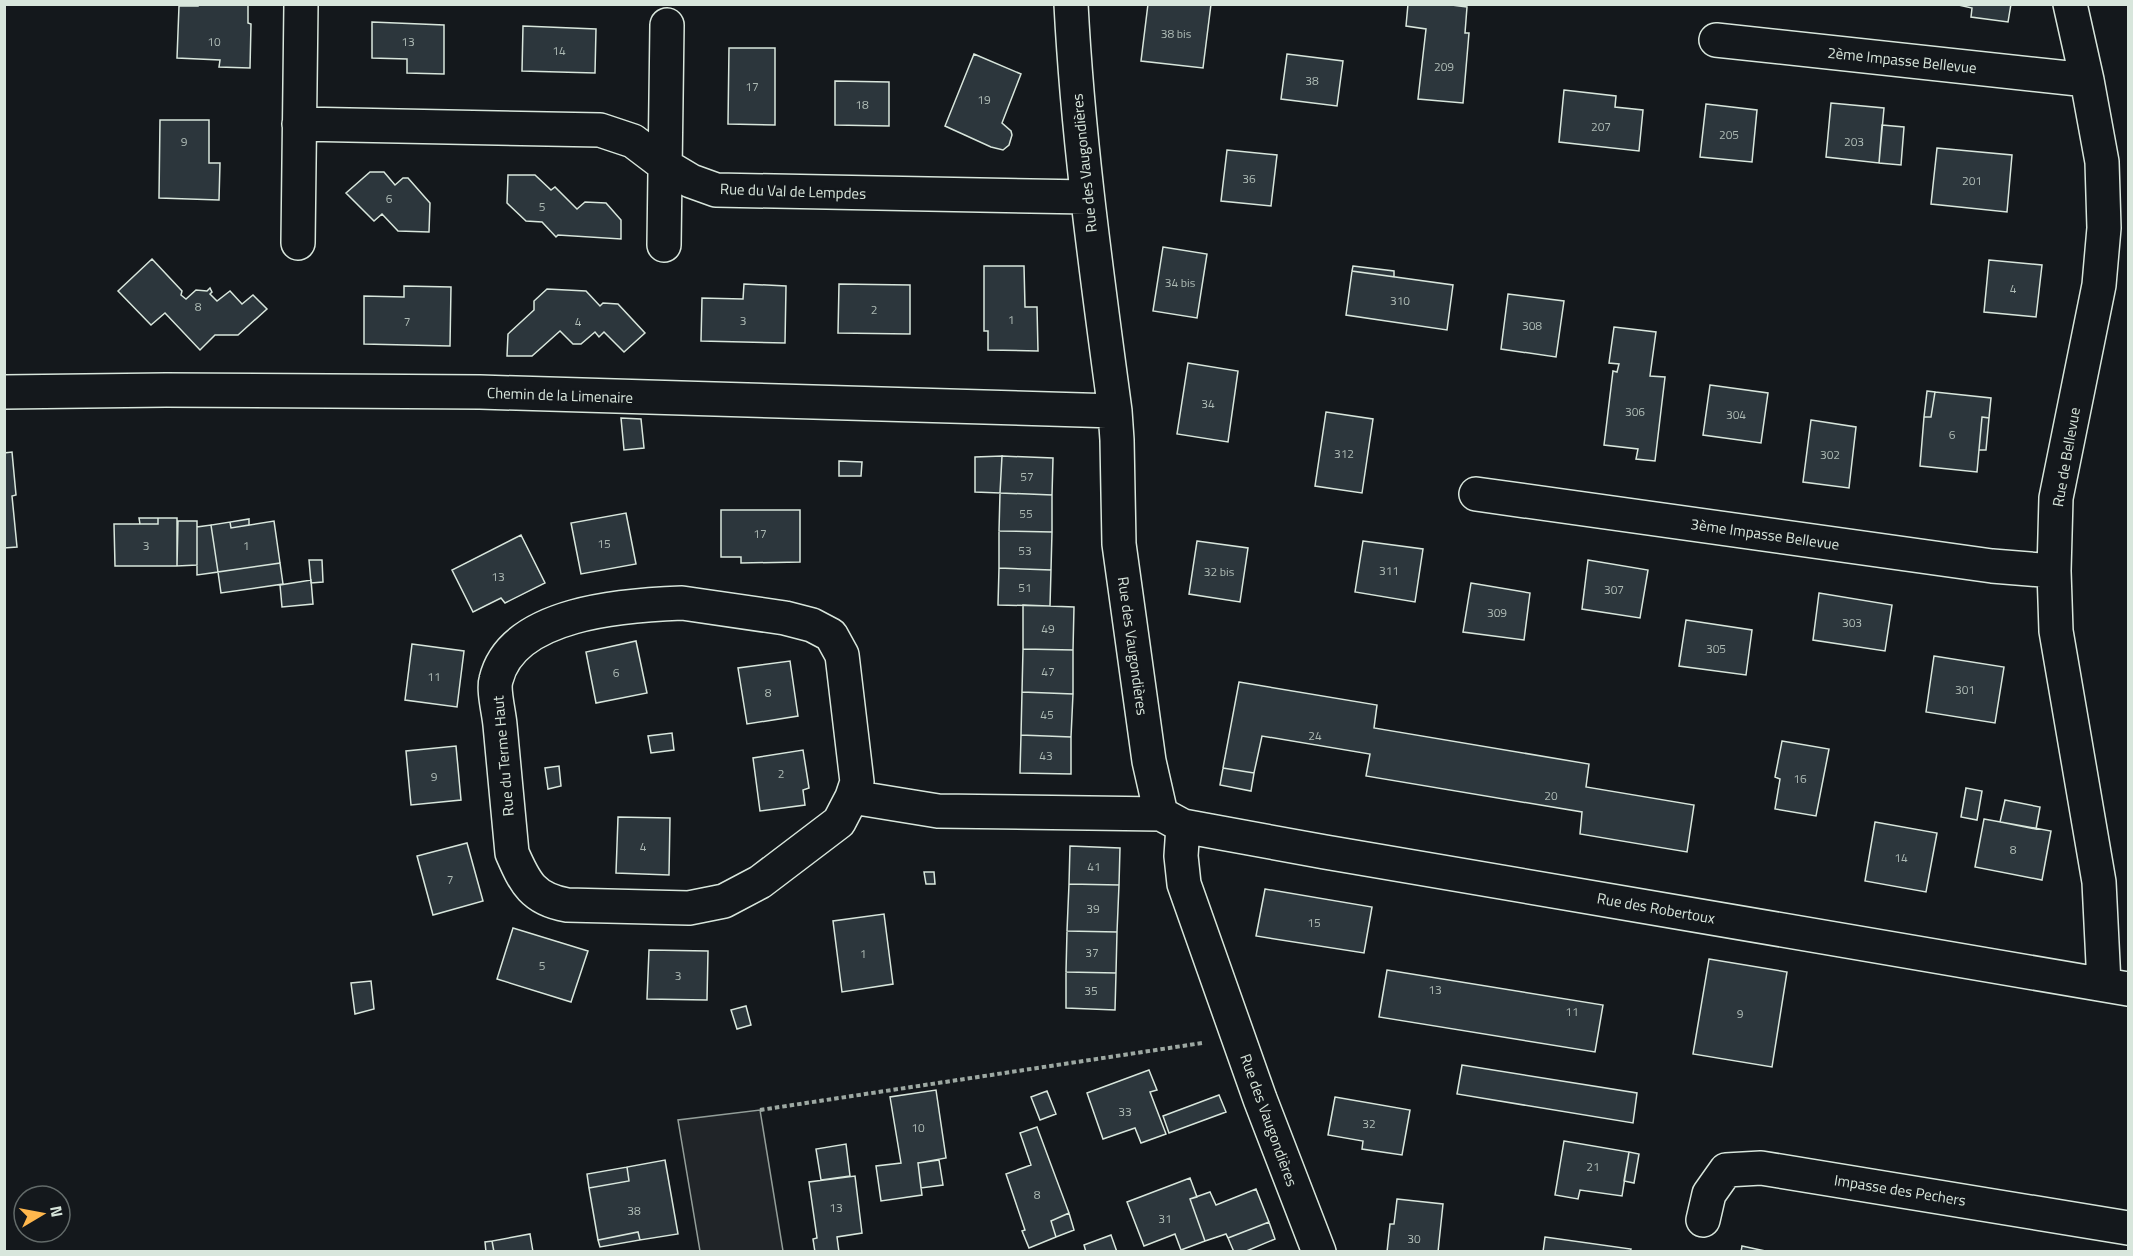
<svg xmlns="http://www.w3.org/2000/svg" width="2133" height="1256" viewBox="0 0 2133 1256" font-family="'Titillium Web',sans-serif">
<style>
.green{fill:#202428;stroke:#939e99;stroke-width:1.5}
.building{fill:#2c363c;stroke:#d8e6dc;stroke-width:1.5}
.lines{fill:none;stroke-linecap:round;stroke-linejoin:round}
.minor-casing{stroke:#d8e6dc;stroke-width:36}
.path{stroke:#9da8a2;stroke-width:4;stroke-dasharray:4.5 3;stroke-linecap:butt}
.minor{stroke:#14181c;stroke-width:33}
.labels{text-anchor:middle;dominant-baseline:central;stroke-width:4.5;stroke-linejoin:round;paint-order:stroke}
.number-label{font-size:12px;fill:#adbab4}
.street-label{font-size:15px;fill:#d8e6dc;stroke:#14181c}
</style>
<rect width="100%" height="100%" fill="#14181c"/>
<path class="green" d="M760 1110 783 1251H700L678 1120Z"/>
<path class="building" d="M198 4H248V23L251 24 250 68 219 67 220 60 177 58 179 6H198Z
M1148 4H1211L1203 68 1141 61Z
M1408 4H1444L1467 7 1465 33H1469L1463 103 1418 99 1426 29 1406 26Z
M1954 4H2011L2008 22 1971 17 1972 8Z
M372 22 444 25V74L407 73V59L372 58Z
M523 26 596 29 595 73 522 71Z
M729 48H775V125L728 124Z
M974 54 1021 74 1002 123 1011 131 1012 135 1009 145 1003 150 991 147 945 126Z
M1287 54 1343 61 1337 106 1281 99Z
M835 81 889 82V126L835 125Z
M1564 90 1616 96 1615 107 1643 110 1639 151 1559 142Z
M1831 103 1884 108 1879 163 1826 157Z
M1706 104 1757 110 1752 162 1700 157Z
M160 120H209V163H220L219 200 159 198Z
M1882 125 1904 127 1901 165 1879 163Z
M1937 148 2012 155 2007 212 1931 204Z
M1227 150 1277 155 1271 206 1221 201Z
M370 172H384L395 185 403 178H408L430 203 429 232 398 231 382 214 374 221 346 193Z
M508 175H535L551 190 555 187 577 209 585 202 606 203 621 220V239L558 235 556 237 542 222 526 221 507 203Z
M1163 247 1207 254 1197 318 1153 311Z
M152 259 182 291 181 295 186 299 196 290 207 291 210 288 212 292 210 294 217 301 230 291 242 304 253 295 267 309 238 335H215L200 350 165 313 151 325 118 291Z
M1989 260 2042 265 2036 317 1984 312Z
M984 266H1024L1025 307H1037L1038 351 988 350V331H984Z
M1353 266 1394 271V277L1352 271Z
M1352 271 1453 285 1447 330 1346 315Z
M744 284 786 286 785 343 701 341 702 298 743 299Z
M839 284 910 285V334L838 333Z
M404 286 451 287 450 346 364 344V296L404 297Z
M547 289 586 291 600 306 603 303 618 304 645 333 624 352 604 332 599 337 595 332 581 344H573L560 331 532 356H507L508 334 534 310V301Z
M1508 294 1564 301 1556 357 1501 349Z
M1614 327 1656 332 1650 376 1665 377 1655 461 1636 459 1638 449 1604 445 1613 371 1617 372 1619 364 1609 363Z
M1188 363 1238 371 1228 442 1177 434Z
M1710 385 1768 393 1761 443 1703 435Z
M1927 391 1935 392 1931 417H1924Z
M1935 392 1991 398 1989 418 1982 417 1977 472 1920 466 1924 417H1931Z
M1326 412 1373 419 1362 493 1315 486Z
M1982 417 1989 418 1986 450H1979Z
M621 418 641 419 644 448 624 450Z
M1811 420 1856 427 1849 488 1803 482Z
M12 452 16 495 12 496 17 547 4 548V453Z
M1002 456 1053 458 1052 495 1000 493Z
M1002 456 1000 493 975 492V457Z
M839 461 862 462 861 476H839Z
M1000 493 1052 495V532L999 531Z
M721 510H800V562L741 563V557H721Z
M626 513 636 564 581 574 571 523Z
M139 518H158V524H140Z
M158 518H177V566H115L114 524H158Z
M249 519V525L231 528 230 522Z
M178 521H197V565L177 566Z
M274 521 280 563 218 572 211 525 230 522 231 528Z
M211 525 218 572 197 575V527Z
M999 531 1052 532 1051 570 999 568Z
M521 535 545 583 505 603 501 598 473 612 452 570Z
M1197 541 1248 548 1240 602 1189 594Z
M1363 541 1423 549 1415 602 1355 592Z
M309 560H322L323 582 311 583Z
M1588 560 1648 570 1640 618 1582 609Z
M280 563 283 584 221 593 218 572Z
M999 568 1051 570 1050 606 998 605Z
M311 580 313 604 282 607 280 585Z
M1471 583 1530 593 1524 640 1463 632Z
M1819 593 1892 605 1885 651 1813 640Z
M1023 605 1074 607 1073 650 1023 649Z
M1686 620 1752 630 1746 675 1679 666Z
M636 641 647 693 596 703 586 652Z
M412 644 464 651 457 707 405 700Z
M1023 649 1073 650V694L1022 692Z
M1934 656 2004 667 1995 723 1926 712Z
M790 661 798 716 747 724 738 668Z
M1239 682 1377 705 1374 728 1589 764 1586 787 1694 805 1687 852 1580 834 1582 812 1366 776 1370 754 1262 736 1254 773 1223 768Z
M1022 692 1073 694 1071 737 1021 735Z
M672 733 674 750 651 753 648 736Z
M1021 735 1071 737V774L1020 773Z
M1782 741 1829 749 1816 816 1775 809 1780 779 1775 777Z
M456 746 461 800 411 805 406 751Z
M803 750 809 788 803 790 805 805 760 811 753 758Z
M559 766 561 786 548 789 545 768Z
M1223 768 1254 773 1251 791 1220 785Z
M1966 788 1982 791 1977 820 1961 817Z
M2005 800 2040 807 2036 829 2000 822Z
M618 817 670 818 669 875 616 873Z
M1984 819 2051 831 2042 880 1975 867Z
M1875 822 1937 833 1926 892 1865 881Z
M467 843 483 901 433 915 417 856Z
M1070 846 1120 848 1119 885 1069 884Z
M924 872H934L935 884H926Z
M1069 884 1119 885 1117 932 1067 931Z
M1265 889 1372 907 1364 953 1256 936Z
M884 914 893 984 842 992 833 921Z
M513 928 588 951 571 1002 497 979Z
M1067 931 1117 932 1116 973 1066 972Z
M649 950 708 951 707 1000 647 999Z
M1709 959 1787 972 1772 1067 1693 1054Z
M1387 970 1603 1005 1595 1052 1379 1017Z
M1066 972 1116 973 1115 1010 1066 1008Z
M371 981 374 1009 355 1014 351 983Z
M746 1006 751 1025 737 1029 731 1010Z
M1462 1065 1637 1093 1633 1123 1457 1094Z
M1149 1070 1157 1090 1150 1092 1166 1134 1141 1143 1135 1128 1103 1139 1087 1093Z
M936 1090 946 1158 918 1163 922 1195 881 1201 876 1166 901 1163 890 1097Z
M1047 1091 1056 1114 1040 1120 1031 1097Z
M1219 1095 1226 1112 1169 1133 1163 1116Z
M1335 1097 1410 1110 1402 1155 1362 1149 1363 1141 1328 1135Z
M1037 1127 1069 1213 1051 1221 1056 1237 1029 1248 1022 1231 1025 1230 1006 1174 1031 1165 1020 1133Z
M1564 1141 1629 1152 1622 1196 1580 1190 1578 1199 1555 1195Z
M846 1144 850 1176 821 1180 816 1149Z
M1629 1152 1639 1154 1634 1183 1624 1181Z
M665 1160 678 1234 640 1240 638 1232 598 1240 589 1188 629 1181 627 1167Z
M939 1160 943 1185 921 1188 918 1163Z
M627 1167 629 1181 589 1188 587 1174Z
M855 1176 862 1233 837 1237 839 1252H815L813 1239 817 1238 809 1182Z
M1190 1178 1197 1197 1190 1199 1205 1241 1181 1250 1175 1234 1144 1246 1127 1202Z
M1256 1189 1269 1222 1228 1238 1226 1234 1205 1241 1190 1199 1210 1192 1216 1205Z
M1397 1199 1443 1204 1438 1252H1387L1390 1224H1394Z
M1069 1213 1074 1230 1056 1237 1051 1221Z
M1269 1222 1275 1239 1244 1252H1234L1228 1238Z
M638 1232 640 1240 600 1247 598 1240Z
M530 1234 533 1252H494L492 1241Z
M1111 1235 1117 1252H1086L1084 1245Z
M1545 1237 1631 1249 1630 1252H1543Z
M492 1241 494 1252H486L485 1242Z
M1742 1246 1770 1252H1741Z"/>
<g class="lines">
<g class="minor-casing">
<path id="minor" d="M1071 4C1078 141 1097 276 1115 411L1117 440 1119 544 1149 761 1161 814 1183 826 1181 856 1184 884 1260 1099 1319 1252
M2070 4 2087 80 2102 162 2104 228 2099 285 2056 498 2054 571 2056 631 2099 882 2104 984
M1716 40 2087 80
M299 124 600 130 633 141 666 166 691 181 716 190 1087 197
M298 243 301 4
M664 245 667 25
M4 392 166 390 480 392 1115 411
M1476 494 1992 566 2054 571
M682 603 785 618 812 625 831 635 842 655 857 782 852 797 839 822 760 882 724 901 689 908 567 905C533 899 525 883 512 853 508 810 504 768 500 725 499 713 493 690 496 680 512 612 626 605 682 603Z
M852 797 938 811 1161 814
M1183 826 1325 852 2128 989
M1703 1220 1709 1194 1726 1170 1761 1168 2128 1228"/>
</g>
<path class="path" d="M760 1110 1202 1043"/>
<use href="#minor" class="minor"/>
</g>
<g class="labels">
<g class="number-label">
<text x="1176" y="33">38 bis</text>
<text x="214" y="41">10</text>
<text x="408" y="41">13</text>
<text x="559" y="50">14</text>
<text x="1444" y="66">209</text>
<text x="1312" y="80">38</text>
<text x="752" y="86">17</text>
<text x="984" y="99">19</text>
<text x="862" y="104">18</text>
<text x="1601" y="126">207</text>
<text x="1729" y="134">205</text>
<text x="184" y="141">9</text>
<text x="1854" y="141">203</text>
<text x="1249" y="178">36</text>
<text x="1972" y="180">201</text>
<text x="389" y="198">6</text>
<text x="542" y="206">5</text>
<text x="1180" y="282">34 bis</text>
<text x="2013" y="288">4</text>
<text x="1400" y="300">310</text>
<text x="198" y="306">8</text>
<text x="874" y="309">2</text>
<text x="1011" y="319">1</text>
<text x="743" y="320">3</text>
<text x="407" y="321">7</text>
<text x="578" y="321">4</text>
<text x="1532" y="325">308</text>
<text x="1208" y="403">34</text>
<text x="1635" y="411">306</text>
<text x="1736" y="414">304</text>
<text x="1952" y="434">6</text>
<text x="1344" y="453">312</text>
<text x="1830" y="454">302</text>
<text x="1027" y="476">57</text>
<text x="1026" y="513">55</text>
<text x="760" y="533">17</text>
<text x="604" y="543">15</text>
<text x="146" y="545">3</text>
<text x="246" y="545">1</text>
<text x="1025" y="550">53</text>
<text x="1389" y="570">311</text>
<text x="1219" y="571">32 bis</text>
<text x="498" y="576">13</text>
<text x="1025" y="587">51</text>
<text x="1614" y="589">307</text>
<text x="1497" y="612">309</text>
<text x="1852" y="622">303</text>
<text x="1048" y="628">49</text>
<text x="1716" y="648">305</text>
<text x="1048" y="671">47</text>
<text x="616" y="672">6</text>
<text x="434" y="676">11</text>
<text x="1965" y="689">301</text>
<text x="768" y="692">8</text>
<text x="1047" y="714">45</text>
<text x="1315" y="735">24</text>
<text x="1046" y="755">43</text>
<text x="781" y="773">2</text>
<text x="434" y="776">9</text>
<text x="1800" y="778">16</text>
<text x="1551" y="795">20</text>
<text x="643" y="846">4</text>
<text x="2013" y="849">8</text>
<text x="1901" y="857">14</text>
<text x="1094" y="866">41</text>
<text x="450" y="879">7</text>
<text x="1093" y="908">39</text>
<text x="1314" y="922">15</text>
<text x="1092" y="952">37</text>
<text x="863" y="953">1</text>
<text x="542" y="965">5</text>
<text x="678" y="975">3</text>
<text x="1435" y="989">13</text>
<text x="1091" y="990">35</text>
<text x="1572" y="1011">11</text>
<text x="1740" y="1013">9</text>
<text x="1125" y="1111">33</text>
<text x="1369" y="1123">32</text>
<text x="918" y="1127">10</text>
<text x="1593" y="1166">21</text>
<text x="1037" y="1194">8</text>
<text x="836" y="1207">13</text>
<text x="634" y="1210">38</text>
<text x="1165" y="1218">31</text>
<text x="1414" y="1238">30</text>
</g>
<g class="street-label">
<text transform="translate(1902 60) rotate(6)">2ème Impasse Bellevue</text>
<text transform="translate(1084 163) rotate(-96)">Rue des Vaugondières</text>
<text transform="translate(793 191) rotate(2)">Rue du Val de Lempdes</text>
<text transform="translate(560 395) rotate(2)">Chemin de la Limenaire</text>
<text transform="translate(2066 457) rotate(-80)">Rue de Bellevue</text>
<text transform="translate(1765 534) rotate(8)">3ème Impasse Bellevue</text>
<text transform="translate(1133 646) rotate(82)">Rue des Vaugondières</text>
<text transform="translate(503 756) rotate(-95)">Rue du Terme Haut</text>
<text transform="translate(1656 908) rotate(10)">Rue des Robertoux</text>
<text transform="translate(1269 1120) rotate(70)">Rue des Vaugondières</text>
<text transform="translate(1900 1190) rotate(9)">Impasse des Pechers</text>
</g>
</g>
<rect width="2133" height="1256" fill="none" stroke="#d8e6dc" stroke-width="12"/>
<g transform="translate(42 1214) rotate(80)"><circle r="28" fill="#14181c" stroke="#626a69" stroke-width="1.5"/>
<path d="M0-4.5L10 22L0 15L-10 22Z" fill="#ffb74d"/>
<text y="-9" font-size="16" font-weight="bold" text-anchor="middle" fill="#d8e6dc">N</text>
</g>
</svg>
